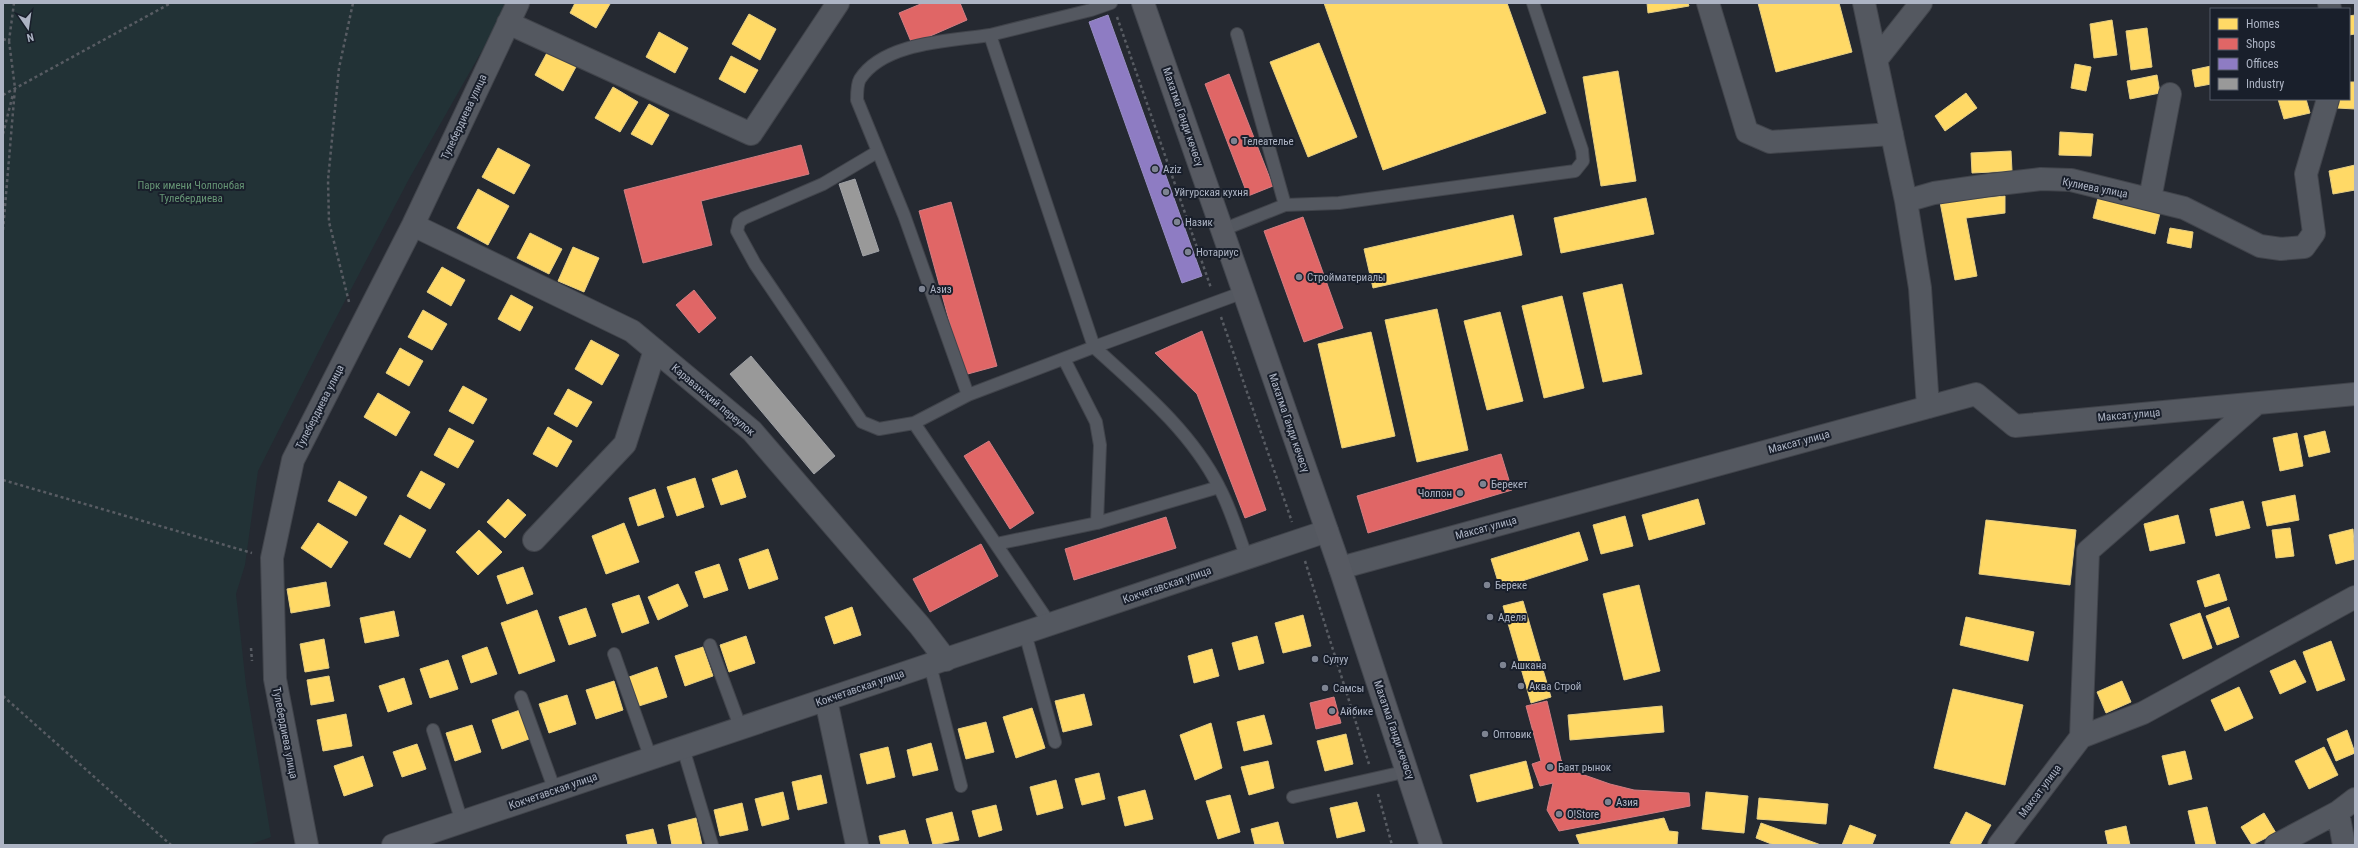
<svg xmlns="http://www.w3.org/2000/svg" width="2358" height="848" viewBox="0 0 2358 848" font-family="'Roboto Condensed',sans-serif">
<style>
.park{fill:#223236}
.homes{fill:#ffd966;stroke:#e6ce82}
.shops{fill:#e06666;stroke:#d17d82}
.offices{fill:#8e7cc3;stroke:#978dc3}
.industry{fill:#999;stroke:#9fa1a6}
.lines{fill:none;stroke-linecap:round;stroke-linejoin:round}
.service-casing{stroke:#41444b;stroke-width:14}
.minor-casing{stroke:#41444b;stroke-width:24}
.primary-casing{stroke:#42464e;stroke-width:24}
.path{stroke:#585c63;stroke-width:2.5;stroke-dasharray:3 3;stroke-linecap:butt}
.service{stroke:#545860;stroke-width:12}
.minor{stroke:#545860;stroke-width:22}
.primary{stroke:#575a62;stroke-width:22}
.poi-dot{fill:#7d8391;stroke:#191f2b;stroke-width:1.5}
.labels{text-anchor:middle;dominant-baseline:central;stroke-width:4;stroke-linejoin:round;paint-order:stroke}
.street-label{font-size:11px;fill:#adb4c4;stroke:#191f2b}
.poi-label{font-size:11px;fill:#adb4c4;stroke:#191f2b;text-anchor:start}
.park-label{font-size:11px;fill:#659474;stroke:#191f2b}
</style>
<rect width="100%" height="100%" fill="#252931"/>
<path class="park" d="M3 3H509L409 179 326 337 258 471 245 565 236 594 246 685 271 837 249 845H3Z"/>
<path class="homes" d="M575 3H609L610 4 596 28 570 13Z
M1324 3H1507L1546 113 1383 170Z
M1647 3H1688L1689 6 1648 13Z
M1758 3H1839L1852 52 1776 72Z
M749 14 776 29 760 60 732 44Z
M2355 15V34L2349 35V16Z
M2112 20 2117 55 2094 58 2090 24Z
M2147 28 2152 67 2131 70 2126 31Z
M659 32 688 48 675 73 646 57Z
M1319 43 1357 137 1308 157 1270 62Z
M549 49 577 65 563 91 535 75Z
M731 56 758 70 745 93 719 79Z
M2075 64 2091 67 2086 91 2071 88Z
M2211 66V84L2195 87 2192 70Z
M1618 71 1636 181 1601 186 1583 77Z
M2157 75 2160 93 2130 99 2127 81Z
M2349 82H2355V109L2337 108V99H2349Z
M613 87 638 102 620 132 595 118Z
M1966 93 1977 108 1945 131 1935 116Z
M2278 99H2306L2310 113 2284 119Z
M649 104 669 115 652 145 631 134Z
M2060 132 2093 134 2091 156 2059 155Z
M498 148 530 165 514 194 482 177Z
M2011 151 2012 171 1972 173 1971 153Z
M2355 165V190L2333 194 2329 171Z
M478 189 509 206 488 245 457 228Z
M2005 196V213L1966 218 1977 276 1955 280 1940 202Z
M1646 198 1654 234 1561 253 1554 218Z
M2098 198 2160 213 2155 234 2093 218Z
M1513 215 1522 255 1373 288 1364 249Z
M2170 228 2193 232 2191 248 2167 243Z
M530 233 562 249 549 274 517 258Z
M573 247 599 258 584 292 558 281Z
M442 267 465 280 451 306 427 292Z
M1622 284 1642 374 1603 382 1583 293Z
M511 295 533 307 520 331 498 319Z
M1562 296 1584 388 1544 398 1522 306Z
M1437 309 1468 450 1417 462 1385 320Z
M423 310 447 324 432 350 408 337Z
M1500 312 1523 401 1487 410 1464 321Z
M1371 332 1395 436 1342 448 1318 344Z
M591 340 619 355 602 385 575 369Z
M400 348 423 361 409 386 386 373Z
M463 386 487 399 473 424 449 411Z
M568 389 592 402 577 427 554 414Z
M378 393 410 412 396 436 364 417Z
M548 427 572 441 557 467 533 454Z
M449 428 474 441 458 468 434 455Z
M2325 431 2330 452 2309 457 2304 436Z
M2297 433 2303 466 2280 471 2273 438Z
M737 470 746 497 721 505 712 479Z
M421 471 445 484 430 509 407 496Z
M695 478 704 507 677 516 667 487Z
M339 481 367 497 356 516 328 501Z
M655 489 664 517 638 526 629 498Z
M2295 495 2299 520 2267 526 2262 502Z
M508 499 526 515 505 538 487 522Z
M1698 499 1705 524 1649 540 1642 515Z
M2243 501 2250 528 2216 536 2210 509Z
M400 515 426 530 410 558 384 544Z
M2178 515 2185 543 2150 551 2144 524Z
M1625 516 1633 546 1601 554 1593 525Z
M1986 520 2076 530 2070 585 1979 574Z
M318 523 348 542 331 568 301 548Z
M624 523 639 562 606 574 592 536Z
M2290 528 2294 556 2276 558 2272 530Z
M2353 529 2355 559 2336 564 2329 535Z
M479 530 502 552 478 575 456 552Z
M1579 532 1588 560 1500 588 1491 559Z
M768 549 778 579 749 589 739 559Z
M719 564 728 590 704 598 695 572Z
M523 567 533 594 507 604 497 576Z
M2219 574 2227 600 2205 607 2197 581Z
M326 582 330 606 291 613 287 589Z
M678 584 688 606 658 620 648 597Z
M1639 585 1660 671 1624 680 1603 594Z
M639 595 649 623 622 633 612 604Z
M1523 601 1551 697 1531 703 1503 606Z
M852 607 861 635 834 644 825 617Z
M2229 607 2239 637 2217 645 2206 616Z
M586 608 596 636 569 645 559 617Z
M537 610 555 661 519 674 501 623Z
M394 611 399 636 365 643 360 618Z
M2200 613 2212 648 2183 659 2170 624Z
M1303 615 1311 646 1283 653 1275 623Z
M1966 617 2034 632 2028 661 1960 645Z
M746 636 755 663 729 672 720 645Z
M1257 636 1264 663 1239 670 1232 643Z
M324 639 329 668 305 672 300 644Z
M2331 641 2345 680 2317 691 2303 652Z
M487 647 497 674 471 683 462 656Z
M703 647 713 676 685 686 675 656Z
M1212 649 1219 676 1194 683 1188 656Z
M448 660 458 689 430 698 420 669Z
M2295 660 2306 682 2280 694 2270 671Z
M657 667 667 697 639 706 629 677Z
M329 676 334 701 311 705 307 680Z
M404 678 412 704 388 712 379 686Z
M614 681 623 710 596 719 586 690Z
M2122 681 2131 702 2106 713 2097 692Z
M2239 687 2253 718 2225 731 2211 700Z
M1953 689 2023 705 2005 785 1934 768Z
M1084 694 1092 725 1063 732 1055 701Z
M567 695 576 724 549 733 539 704Z
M1662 706 1664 732 1570 740 1568 715Z
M1032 708 1045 748 1016 758 1003 717Z
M520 710 529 739 502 749 492 720Z
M346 714 352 746 323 751 317 720Z
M1264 715 1272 744 1244 751 1237 722Z
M986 722 994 752 966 759 958 729Z
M1211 723 1222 768 1195 780 1180 735Z
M472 725 481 752 455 761 446 733Z
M2347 730 2355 753 2336 761 2327 739Z
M1346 734 1353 764 1325 771 1317 741Z
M931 743 938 770 913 776 907 750Z
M417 744 426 769 402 777 393 752Z
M888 747 895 777 867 784 860 754Z
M2324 747 2338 775 2309 789 2295 761Z
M2185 751 2192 779 2169 785 2162 756Z
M363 756 373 786 344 796 334 766Z
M1268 761 1274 788 1249 795 1241 767Z
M1526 761 1533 788 1477 802 1470 775Z
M1099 773 1105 799 1082 805 1075 779Z
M821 775 827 803 798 810 792 782Z
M1056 780 1063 808 1037 815 1030 787Z
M1145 790 1153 819 1125 826 1118 797Z
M783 792 789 819 762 826 755 799Z
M1706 792 1748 796 1744 833 1702 829Z
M1230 795 1240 832 1218 839 1206 801Z
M1759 798 1828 804 1826 824 1757 819Z
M1357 802 1365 831 1337 838 1330 808Z
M742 803 748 830 720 836 714 810Z
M996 805 1002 830 979 837 972 811Z
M2207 807 2216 845H2196L2188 811Z
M952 812 959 840 933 845 926 819Z
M1966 812 1991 825 1980 845H1954L1950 843Z
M2264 813 2276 833 2252 845 2241 827Z
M696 818 702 845H672L668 825Z
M1664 818 1669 831 1678 832 1677 845H1580L1576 835Z
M1278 822 1284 845H1255L1251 829Z
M1761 823 1821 845H1774L1756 838Z
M1850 825 1876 835 1872 845H1842Z
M2126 826 2130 845H2108L2105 831Z
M653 829 657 845H628L626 835Z
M905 830 909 845H881L879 836Z"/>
<path class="shops" d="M923 3H960L967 20 912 44 899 13Z
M1229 74 1273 186 1248 196 1205 84Z
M801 145 809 174 701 201 712 245 643 263 624 190Z
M951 202 997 366 964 375 919 211Z
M1303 217 1343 328 1304 342 1264 231Z
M694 290 716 318 699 333 676 305Z
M1202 331 1266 510 1245 518 1197 394 1155 353Z
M989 441 1034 513 1010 529 964 456Z
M1501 454 1512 490 1368 533 1357 496Z
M1166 517 1176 548 1074 580 1065 549Z
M981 544 998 576 930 612 913 579Z
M1334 697 1341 723 1316 729 1310 703Z
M1547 701 1561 760 1570 770 1610 784 1634 790 1689 793 1690 806 1559 831 1547 810 1553 783 1540 786 1532 764 1541 761 1526 706Z"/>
<path class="offices" d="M1108 15 1202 276 1182 283 1089 22Z"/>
<path class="industry" d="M855 179 879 251 863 256 839 184Z
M751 356 835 456 814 474 730 374Z"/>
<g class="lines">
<g class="service-casing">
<path id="service" d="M1111 3 1091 10 990 35 1094 347 1244 292
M1237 34 1285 205
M990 35C950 41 884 42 860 79 857 84 857 94 857 100L904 215 968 395 1094 347C1139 388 1191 431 1219 487 1231 509 1238 535 1247 558
M877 152 823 184 744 218 739 222 737 231 755 264 862 422 879 429 914 423
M1222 230 1285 205 1339 203 1575 171 1583 161 1582 150 1533 3
M1064 359 1096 422 1100 445 1097 523
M968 395 914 423 1050 624
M996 544 1097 523 1219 487
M1025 633 1055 742
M710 645 741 729
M614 654 651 759
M930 665 961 786
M521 697 555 791
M433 730 462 822
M683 748 712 845
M1293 797 1408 771"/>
</g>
<g class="minor-casing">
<path id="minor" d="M1708 3 1747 132 1770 142 1892 134
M1864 3 1906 201
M2329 3 2330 9
M508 23 751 134 838 3
M1876 60 1921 3
M2150 199 2170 94
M413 225 632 331 752 431 920 626 946 660
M1928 407 1920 288 1906 201 1934 193 1990 185 2041 179 2071 180 2184 208 2260 246 2281 249 2304 247 2314 233 2306 174 2328 99
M534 540 625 444 655 350
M1340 568 1976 394 2015 426 2355 394
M826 700 857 845
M2081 737 2143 713 2355 597
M2338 812 2344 845
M307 845 275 679 272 558 293 460 413 225 518 3
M393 845 1327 531
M1999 845 2081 737 2088 551 2256 404
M2276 845 2338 812 2355 799"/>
</g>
<g class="primary-casing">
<path id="primary" d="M1143 3 1340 568 1431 845"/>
</g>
<path class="path" d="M1117 17 1211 288
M3 39 9 41 14 3
M9 41 15 88
M3 95 171 3
M3 134 13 94
M3 230 15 88
M349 302 329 222 328 180 339 68 353 3
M1221 317 1292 522
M3 480 252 553
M1305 561 1369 764
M251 648 252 661
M3 696 171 845
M1378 794 1392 845"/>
<use href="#service" class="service"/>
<use href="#minor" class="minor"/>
<use href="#primary" class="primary"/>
</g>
<g class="poi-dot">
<circle cx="1234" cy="141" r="4"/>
<circle cx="1155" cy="169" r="4"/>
<circle cx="1166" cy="192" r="4"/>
<circle cx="1177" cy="222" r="4"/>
<circle cx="1188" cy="252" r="4"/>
<circle cx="1299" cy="277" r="4"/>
<circle cx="922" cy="289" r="4"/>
<circle cx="1483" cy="484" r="4"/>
<circle cx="1460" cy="493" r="4"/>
<circle cx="1487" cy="585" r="4"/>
<circle cx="1490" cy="617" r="4"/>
<circle cx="1315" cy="659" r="4"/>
<circle cx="1503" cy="665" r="4"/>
<circle cx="1521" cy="686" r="4"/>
<circle cx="1325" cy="688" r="4"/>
<circle cx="1332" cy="711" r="4"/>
<circle cx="1485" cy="734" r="4"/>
<circle cx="1550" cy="767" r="4"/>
<circle cx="1608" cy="802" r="4"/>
<circle cx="1559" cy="814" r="4"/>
</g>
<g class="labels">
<g class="street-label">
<text transform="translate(464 117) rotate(-65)">Тулебердиева улица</text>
<text transform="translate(1183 117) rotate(71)">Махатма Ганди көчөсү</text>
<text transform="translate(2095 188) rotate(11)">Кулиева улица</text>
<text transform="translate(713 400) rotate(40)">Караванский переулок</text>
<text transform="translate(320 407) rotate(-63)">Тулебердиева улица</text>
<text transform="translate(2129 415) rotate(-5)">Максат улица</text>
<text transform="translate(1289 423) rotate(71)">Махатма Ганди көчөсү</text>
<text transform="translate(1799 442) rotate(-15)">Максат улица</text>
<text transform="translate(1486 528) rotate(-15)">Максат улица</text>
<text transform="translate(1167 585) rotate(-19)">Кокчетавская улица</text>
<text transform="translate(860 688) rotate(-19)">Кокчетавская улица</text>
<text transform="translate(1394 730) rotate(71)">Махатма Ганди көчөсү</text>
<text transform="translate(285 733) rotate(79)">Тулебердиева улица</text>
<text transform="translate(553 791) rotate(-19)">Кокчетавская улица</text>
<text transform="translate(2040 791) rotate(-53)">Максат улица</text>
</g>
<g class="poi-label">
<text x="1242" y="141">Телеателье</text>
<text x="1163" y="169">Aziz</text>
<text x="1174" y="192">Уйгурская кухня</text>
<text x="1185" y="222">Назик</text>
<text x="1196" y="252">Нотариус</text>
<text x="1307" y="277">Стройматериалы</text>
<text x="930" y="289">Азиз</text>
<text x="1491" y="484">Берекет</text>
<text x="1452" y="493" text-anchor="end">Чолпон</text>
<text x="1495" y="585">Береке</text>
<text x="1498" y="617">Аделя</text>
<text x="1323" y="659">Сулуу</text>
<text x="1511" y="665">Ашкана</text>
<text x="1529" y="686">Аква Строй</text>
<text x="1333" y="688">Самсы</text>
<text x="1340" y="711">Айбике</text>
<text x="1493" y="734">Оптовик</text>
<text x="1558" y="767">Баят рынок</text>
<text x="1616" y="802">Азия</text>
<text x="1567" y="814">O!Store</text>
</g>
<g class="park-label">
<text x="191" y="185">Парк имени Чолпонбая<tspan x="191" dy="13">Тулебердиева</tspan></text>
</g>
</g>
<rect width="2358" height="848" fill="none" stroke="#adb4c4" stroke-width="8"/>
<rect x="2210" y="8" width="140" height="92" fill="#191f2b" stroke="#545b68"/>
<rect x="2218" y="18" width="20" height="12" fill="#ffd966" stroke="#545b68"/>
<text x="2246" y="28" font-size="12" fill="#adb4c4">Homes</text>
<rect x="2218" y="38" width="20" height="12" fill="#e06666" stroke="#545b68"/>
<text x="2246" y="48" font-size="12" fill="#adb4c4">Shops</text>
<rect x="2218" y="58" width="20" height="12" fill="#8e7cc3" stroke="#545b68"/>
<text x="2246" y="68" font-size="12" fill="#adb4c4">Offices</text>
<rect x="2218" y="78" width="20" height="12" fill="#999999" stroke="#545b68"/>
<text x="2246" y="88" font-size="12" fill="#adb4c4">Industry</text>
<g transform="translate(28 28) rotate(167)" stroke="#191f2b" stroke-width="3" paint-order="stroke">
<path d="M0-3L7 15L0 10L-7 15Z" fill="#adb4c4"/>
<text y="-6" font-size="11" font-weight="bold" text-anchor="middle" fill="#adb4c4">N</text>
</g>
</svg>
